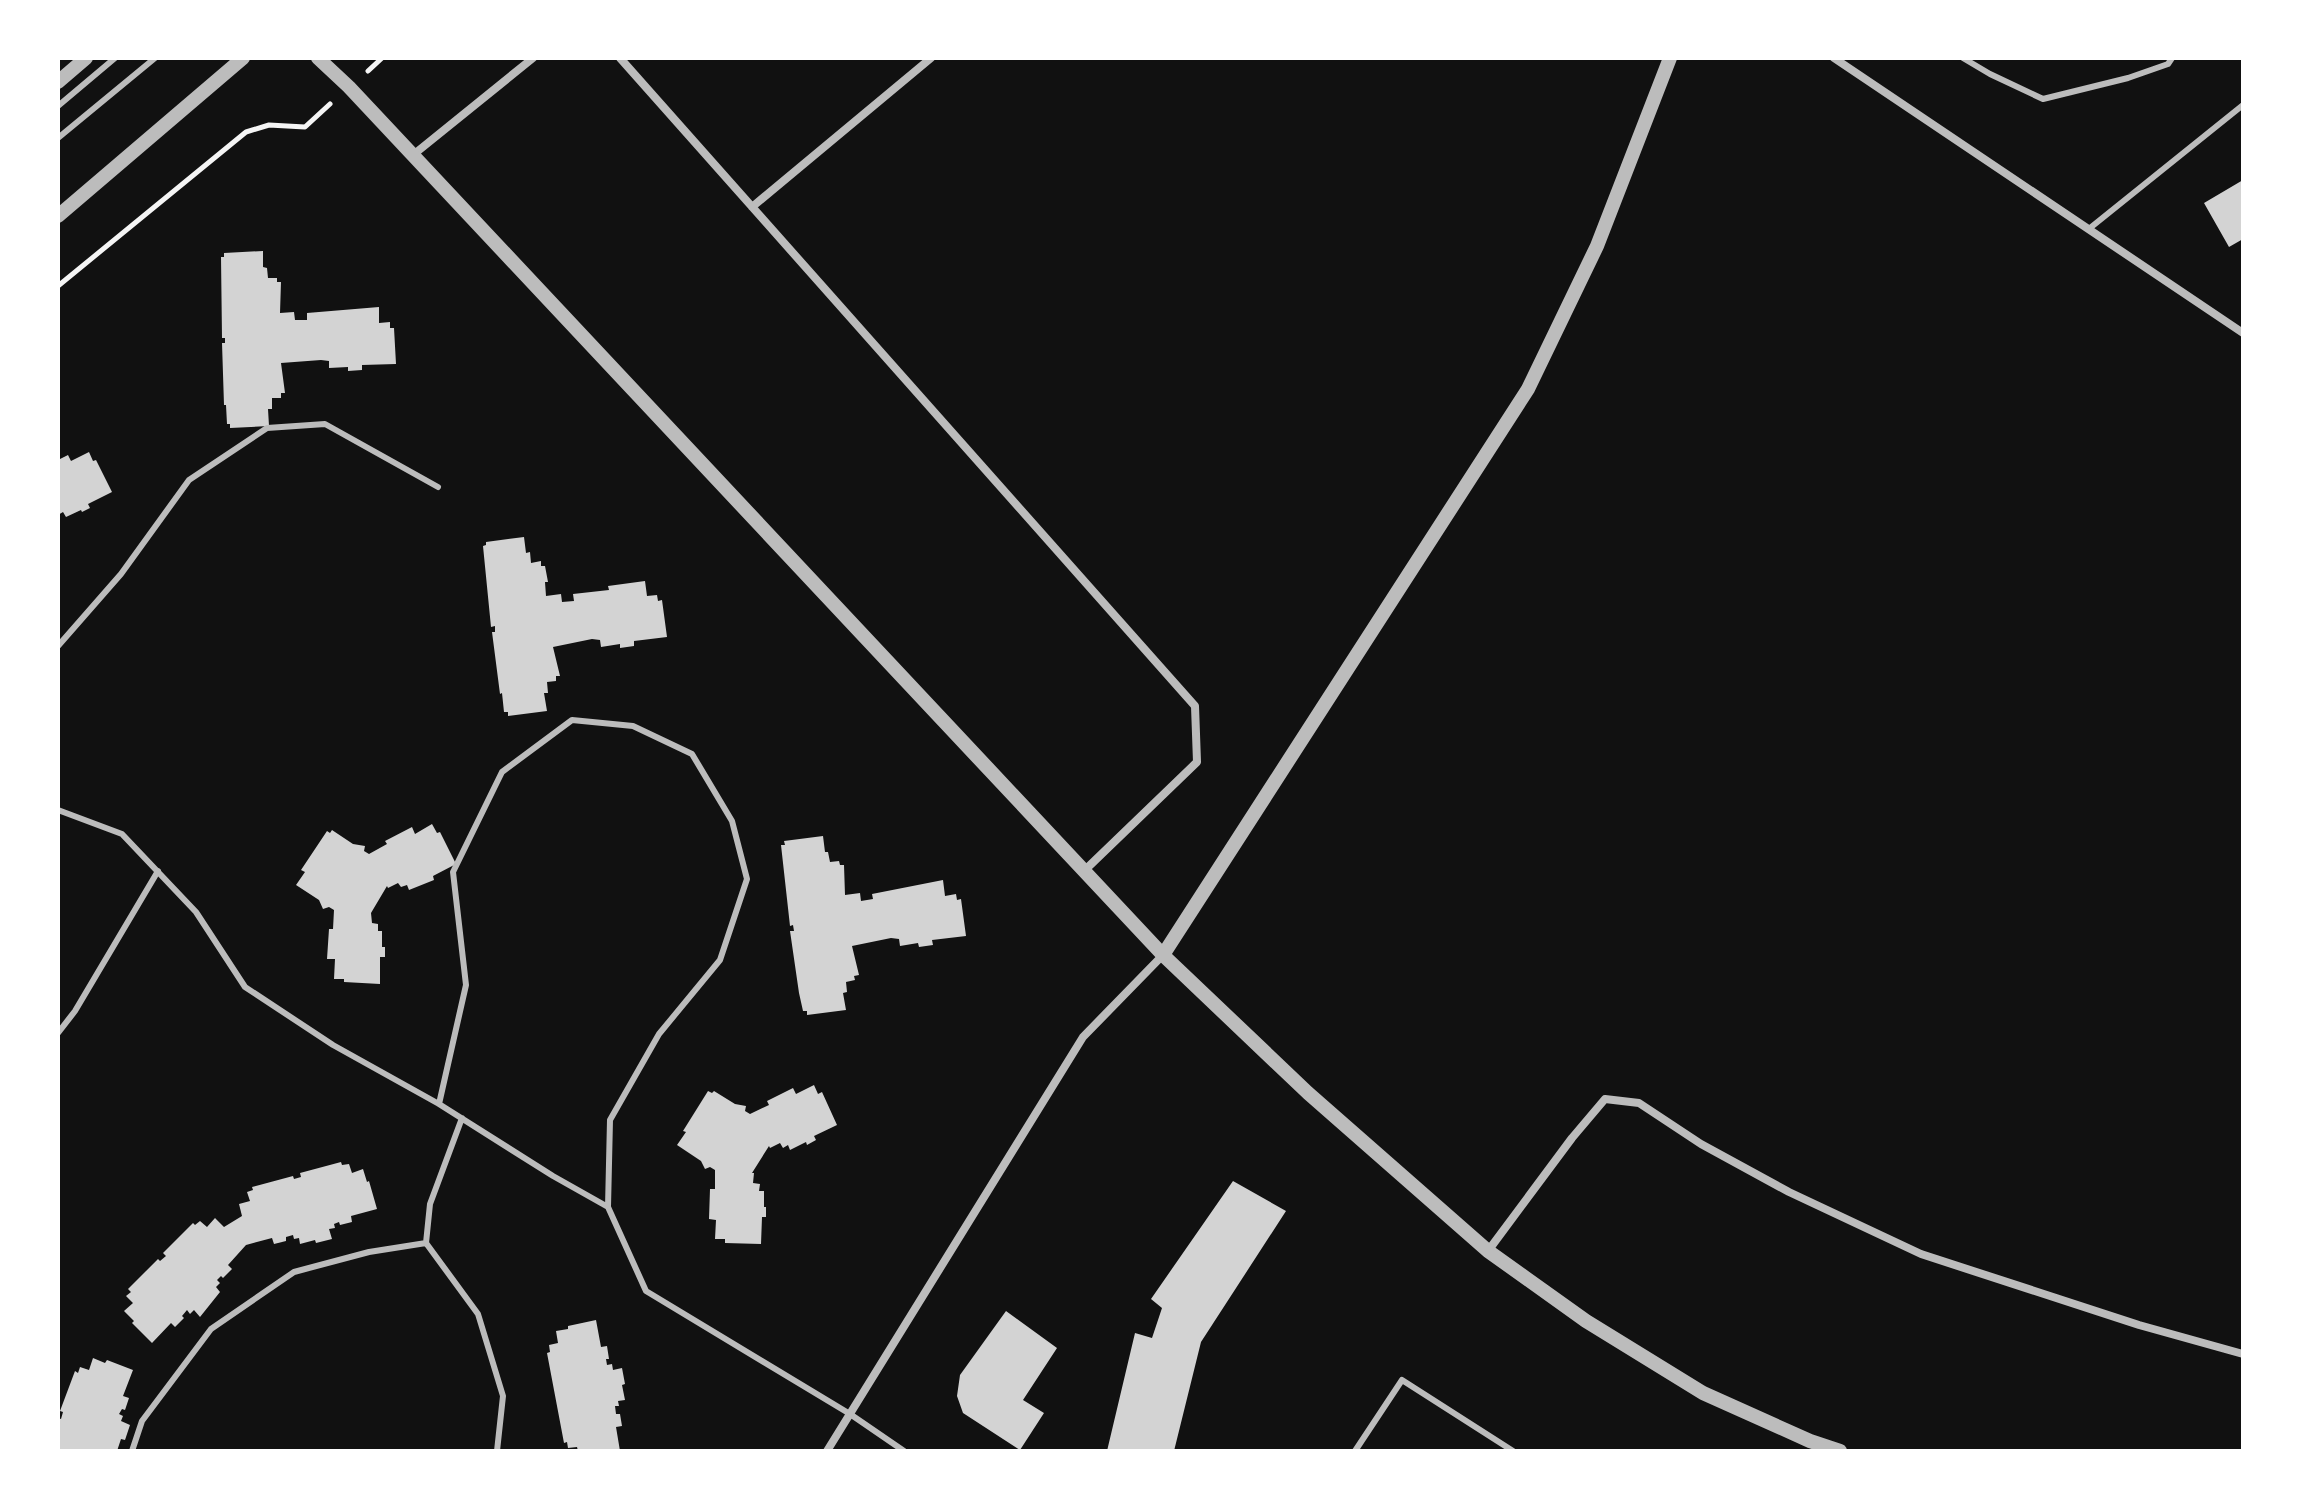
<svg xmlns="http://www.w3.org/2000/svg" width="2301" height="1509" viewBox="0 0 2301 1509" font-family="Figtree,sans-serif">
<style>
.building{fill:#d3d3d3}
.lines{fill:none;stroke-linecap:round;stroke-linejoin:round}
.path{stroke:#f5f5f5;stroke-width:5}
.service{stroke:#bcbcbc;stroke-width:6}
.minor{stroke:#bcbcbc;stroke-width:8}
.tertiary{stroke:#bcbcbc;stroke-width:14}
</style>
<rect width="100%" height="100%" fill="#111"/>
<path class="building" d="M2243 180V239L2229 247 2204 203Z
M263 251V267L267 268 268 278H277V282H281L280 313 294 312 295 320H307V313L379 307V323L390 322V328H394L396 364 362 365V370L348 371V367L329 368V361L321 360 281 363 285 393H281V398H272V409H268L269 426 230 428V424H227L226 405H224L222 343H225V338H222L221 257H224V253Z
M89 452 93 461 96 460 112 492 88 504 90 508 82 512 81 510 66 517 63 512 58 515V460L68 455 71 461Z
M524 537 526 553 530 552 531 563 541 561V566H545L548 582H545L546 596 561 594 562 602 574 601 573 594 609 590 608 586 645 581 647 596 657 595 658 601 662 600 667 637 634 641V646L620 648V644L601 647 600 640 592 639 553 647 560 676H556V681L547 682 548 693H544L547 711 508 716V712H504L502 693 500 694 492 632H495V626L491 627 483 546 486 545V542Z
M432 824 437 833 440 832 456 864 433 876 434 880 409 890 407 885 401 887 398 883 388 888 387 886 371 913 372 923 378 924V931H382V947H385V957H380V984L344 982V979H334L335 959H327L329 929H333L334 910 329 907 323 909 319 900 296 885 305 872 301 870 327 831 330 833 332 830 353 844 365 846 364 851 369 854 387 844 385 841 412 827 415 834Z
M823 836 825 852H828L830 862 839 861 840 865H844L845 895 860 893 861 901 873 899 872 894 943 880 945 896 956 894 957 900 961 899 966 936 932 940 933 945 919 947 918 943 900 946 899 939 891 938 852 946 859 975 854 976 855 980 846 982 847 992 843 993 846 1010 807 1015V1011H803L799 993 790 931H794L793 925 790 926 781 845H785L784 841Z
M814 1085 818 1094 822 1092 837 1125 814 1136 816 1140 807 1145 806 1142 790 1150 788 1145 783 1148 780 1143 770 1148 769 1146 752 1173H754L753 1183 760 1184 759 1191H764V1207H766V1217H762L761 1244 725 1243V1239H715L716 1220 709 1219 710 1189H715V1170L710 1167 705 1169 701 1161 677 1145 686 1132 683 1131 708 1091 712 1093 714 1091 735 1104 746 1106 745 1111 750 1114 769 1105 767 1101 793 1088 796 1094Z
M341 1162 342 1165 349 1164 352 1173 363 1169 367 1182 369 1181 377 1209 351 1216 352 1222 340 1225 339 1222 334 1224 335 1228 329 1229 332 1239 316 1243 315 1240 300 1244 299 1238 294 1239 293 1235 286 1237V1241L274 1244 272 1238 246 1245 228 1265 232 1269 223 1278 221 1276 217 1280 220 1283 216 1287 220 1292 200 1317 194 1310 190 1314 187 1310 182 1316 184 1318 175 1327 171 1323 152 1343 132 1323 134 1321 124 1311 133 1303 126 1296 131 1292 128 1289 158 1259 160 1261 166 1256 163 1253 193 1223 195 1225 200 1221 207 1227 215 1218 224 1227 242 1216 239 1204 250 1201 247 1192 253 1190 252 1187 293 1176 294 1179 301 1177 300 1173Z
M1233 1181 1286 1211 1201 1342 1174 1451H1107L1135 1333 1152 1338 1162 1308 1151 1299Z
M1006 1311 1057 1348 1023 1400 1044 1413 1020 1450 963 1413 957 1396 960 1375Z
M596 1320 601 1347 607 1346 609 1359H606L607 1365 612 1364 613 1370 622 1368 625 1384 622 1385 625 1400 618 1401 619 1406H615L616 1414H620L622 1426 616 1427 620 1451H578L577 1447 568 1448 567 1442 564 1443 547 1353 550 1352 549 1345 558 1343 556 1331 568 1329V1326Z
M93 1358 105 1363 107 1360 133 1370 123 1396 129 1398 125 1410 122 1409 119 1414 123 1416 121 1421 130 1425 125 1440 121 1439 117 1451H58V1418L61 1419 63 1412 60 1411 75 1371 78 1373 80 1367 89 1370Z"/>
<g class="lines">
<path class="path" d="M368 71 382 58
M58 286 246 132 269 125 305 127 330 104"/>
<path class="service" d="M1963 58 1990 74 2043 99 2128 78 2168 64 2172 58
M58 106 115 58
M58 138 155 58
M2090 228 2243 105
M58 646 121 574 189 480 267 428 325 424 438 487
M58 810 122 834 196 912 245 987 333 1045 439 1104 553 1176 608 1207 646 1291 850 1414 904 1451
M58 1033 75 1011 158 871
M439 1104 466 985 453 872 502 772 572 720 633 726 692 754 732 821 747 879 720 960 659 1034 610 1120 608 1207
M462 1118 430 1204 426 1243 478 1314 503 1396 497 1451
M132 1451 142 1421 211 1329 294 1272 369 1252 426 1243
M1355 1451 1402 1380 1513 1451"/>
<path class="minor" d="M620 58 1195 706 1197 762 1084 871
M1834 58 2243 333
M413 155 533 58
M752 207 931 58
M1488 1251 1572 1138 1605 1099 1639 1103 1701 1144 1789 1192 1921 1254 2139 1325 2243 1354
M827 1451 1083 1037 1163 955"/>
<path class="tertiary" d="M318 58 349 87 1163 955 1308 1093 1488 1251 1586 1321 1703 1393 1810 1441 1840 1451
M58 82 86 58
M58 216 243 58
M1163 955 1528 389 1597 246 1670 58"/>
</g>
<rect width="2301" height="1509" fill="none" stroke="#ffffff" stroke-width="120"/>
</svg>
